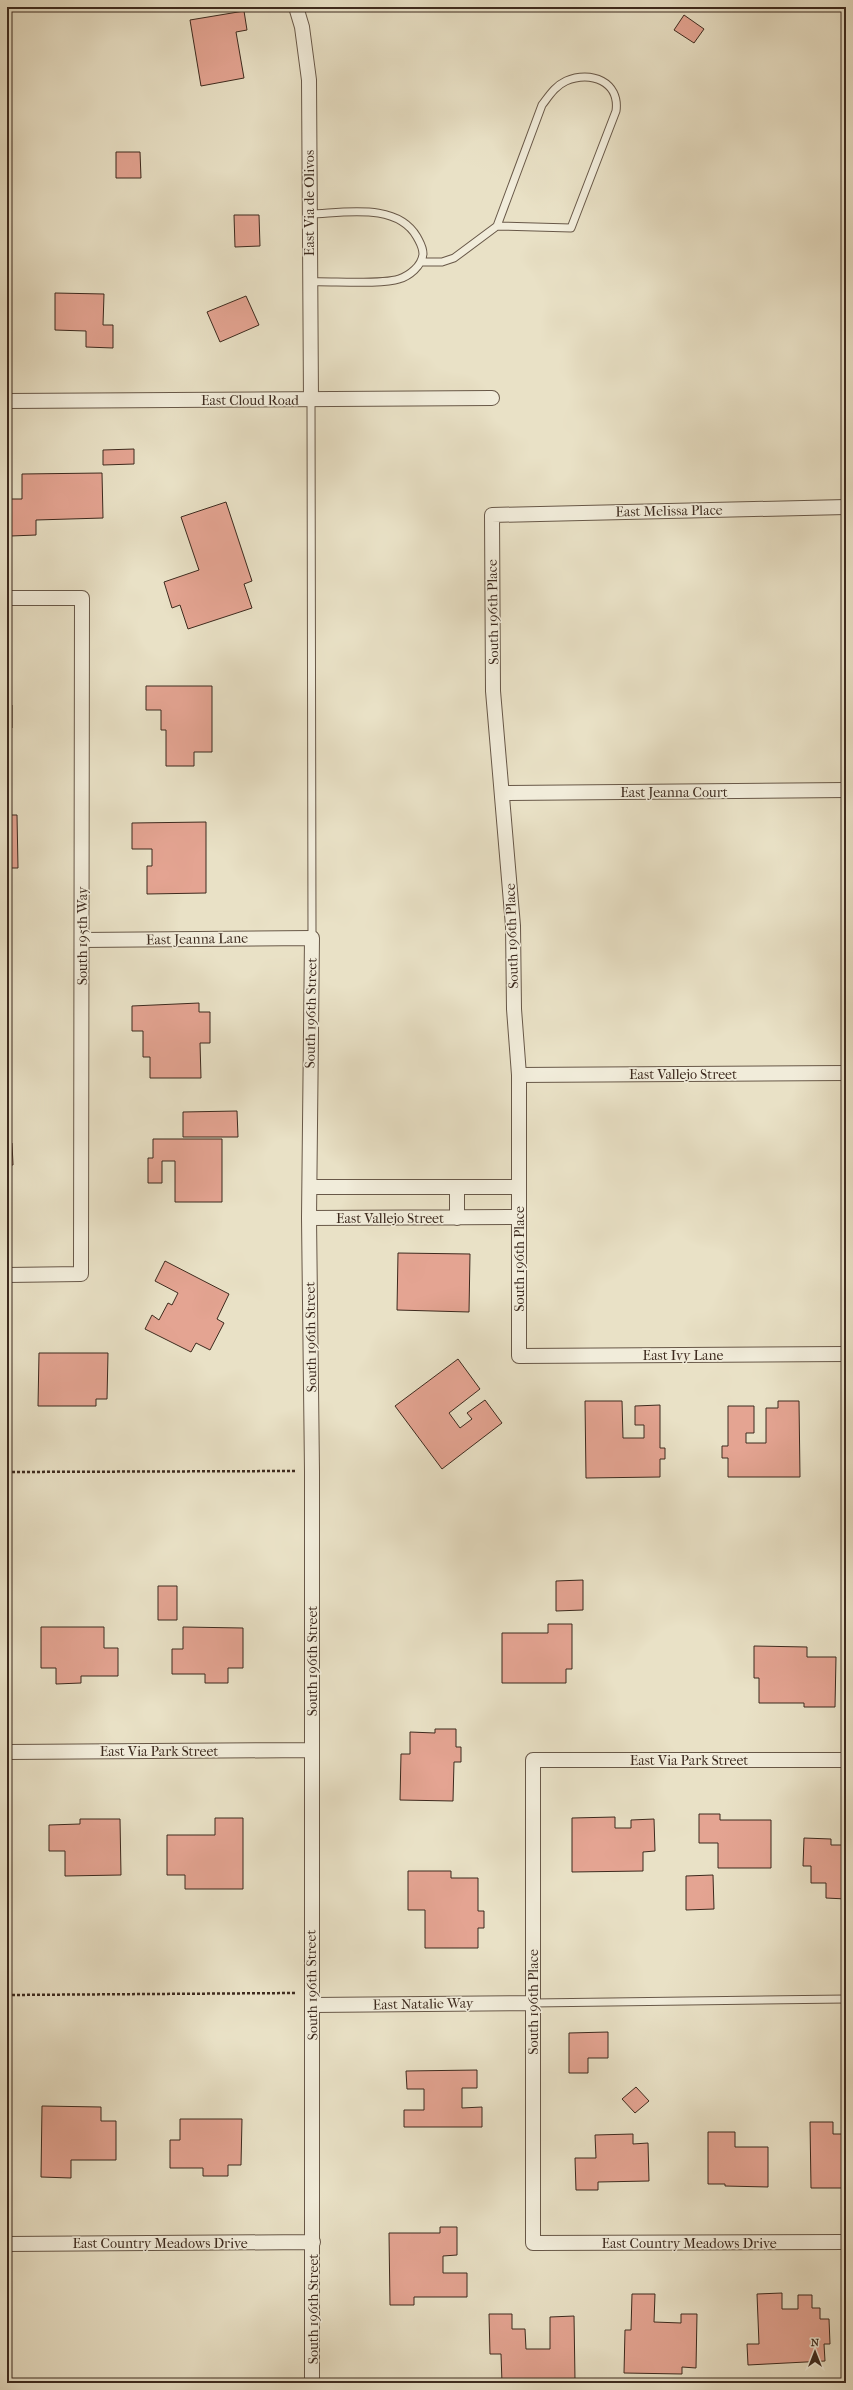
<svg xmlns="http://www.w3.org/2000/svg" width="853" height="2390" viewBox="0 0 853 2390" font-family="'IM FELL French Canon',serif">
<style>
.building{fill:#e4a492;stroke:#3d2a1e}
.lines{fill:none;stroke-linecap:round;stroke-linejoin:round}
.service-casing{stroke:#685848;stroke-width:9}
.minor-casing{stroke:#685848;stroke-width:16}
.path{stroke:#3d2a1e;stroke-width:2.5;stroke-dasharray:3 2;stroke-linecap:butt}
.service{stroke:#f1ecda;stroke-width:7}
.minor{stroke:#f1ecda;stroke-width:14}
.labels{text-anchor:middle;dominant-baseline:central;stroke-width:3;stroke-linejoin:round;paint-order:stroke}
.street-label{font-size:14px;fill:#3d2a1e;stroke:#f1ecda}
</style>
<rect width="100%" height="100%" fill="#e9e1c6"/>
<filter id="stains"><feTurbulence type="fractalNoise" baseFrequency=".005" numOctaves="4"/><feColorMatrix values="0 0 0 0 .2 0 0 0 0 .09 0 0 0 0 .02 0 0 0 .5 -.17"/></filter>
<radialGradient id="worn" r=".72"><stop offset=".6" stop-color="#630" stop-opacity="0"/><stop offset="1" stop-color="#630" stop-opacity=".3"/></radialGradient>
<path class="building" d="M244 11 247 30 236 32 244 78 201 86 190 20Z
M684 15 704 29 694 43 674 30Z
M116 152H140L141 178H116Z
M234 215H259L260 246 235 247Z
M55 293 104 294 103 325H113V348L86 347V331L55 330Z
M246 296 259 325 220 342 207 312Z
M134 449V464L103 465V450Z
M102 473 103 518 36 520V535L11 536 10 499H22V474Z
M226 502 252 581 244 584 252 608 188 629 180 605 172 608 164 582 199 570 181 517Z
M146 686H212V752H194V766H166V730H161V710H146Z
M7 705H12V728H7Z
M7 815H17L18 868H7Z
M206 822V893L147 894V866H152V849H132V823Z
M199 1003V1012H210V1043H200L201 1078H150V1057H143V1031H132V1006Z
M237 1111 238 1137H183V1112Z
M153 1139H222V1202H175V1161H162V1183H148V1158H153Z
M7 1143H12L13 1165H7Z
M398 1253 470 1254 469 1312 397 1310Z
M843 1254H846V1280H842Z
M165 1261 229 1294 217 1319 224 1323 210 1350 196 1343 191 1352 145 1329 152 1315 159 1320 168 1303 172 1305 178 1293 155 1281Z
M39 1353H108L107 1399H96V1406H38Z
M458 1359 480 1389 449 1413 460 1428 472 1419 467 1413 485 1400 502 1423 442 1469 395 1406Z
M585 1401H622L623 1438H644V1425H635V1406L660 1405V1448H665V1459H660V1477L586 1478Z
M778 1401H799L800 1477H728V1458H722V1446H728V1406H754V1433H746V1443H766V1408H778Z
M583 1580V1610L556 1611V1581Z
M158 1586H177V1620H158Z
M548 1624H572V1669H566V1683H502V1633H548Z
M41 1627H104V1648H118V1676H81V1683L56 1684V1668H41Z
M183 1627 243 1628V1668H228V1683H205V1674H172V1649H183Z
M754 1646 807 1647V1657H836L835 1707H804V1703H759V1678H754Z
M435 1729H456V1747H461V1762H454L453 1801 400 1800 401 1754H410V1732L435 1733Z
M699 1814H720V1820H771V1868H718V1843H699Z
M615 1817V1828H631V1820L654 1819 655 1851 643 1852V1871L572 1872V1818Z
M215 1818H243V1889H185V1875H167V1835H215Z
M80 1819H120L121 1875 65 1876V1851H49V1825L80 1824Z
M804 1838 831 1839V1845H846V1899L826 1898V1883H811V1866H803Z
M408 1871H451V1878H478V1911H484V1928H478V1948H425V1910H408Z
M713 1875 714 1909 686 1910V1876Z
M608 2032V2058H588V2073H569V2033Z
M477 2070V2088H462V2108L482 2107V2127H404V2110H424V2089H407L406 2071Z
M636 2087 649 2101 635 2113 622 2099Z
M42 2106 101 2107V2121H116V2160H71V2178L41 2177Z
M180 2119H242L241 2165H228V2176H203V2168H170V2140H180Z
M810 2122H833V2134H846V2188H811Z
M708 2132H735V2147H768V2187L725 2186V2184H708Z
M633 2134V2144L648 2143 649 2181 598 2182V2190H576L575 2158H596L595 2135Z
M440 2227H457V2255L443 2256V2273H467V2297H414V2305H390L389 2233H440Z
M782 2293V2309H798V2295H812V2308H820V2319H829L830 2344H824L825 2361 748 2365 747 2344H759L757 2294Z
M632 2294H655L654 2322 681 2323V2314H697L696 2368 682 2367V2374L624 2373 625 2330H631Z
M489 2314H512V2329H525L526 2349H550V2317L574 2316 575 2380 560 2381V2383H502L501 2354H490Z"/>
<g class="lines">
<g class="service-casing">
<path id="service" d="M310 214C344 213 397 202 417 237 420 243 423 247 423 254 422 266 409 276 399 279 382 285 330 281 310 282
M421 262H442L454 258 497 226 542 105C549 96 555 86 566 81 591 70 620 82 616 111L571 228 497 226
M311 400 312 938
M533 2003 846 1999"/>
</g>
<g class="minor-casing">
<path id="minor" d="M296 7 302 27 309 80 311 400
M7 401 492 398
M846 507 492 515 493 691 513 926 514 1009 519 1075V1356L846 1354
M7 598H82L81 1274 7 1275
M503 793 846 790
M82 940 312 938 309 1218 312 1471V2383
M519 1075 846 1073
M310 1187H519
M309 1218 519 1217
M457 1218V1187
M7 1752 311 1750
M846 1760H533V2243L846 2242
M313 2005 533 2003
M7 2244 313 2242"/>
</g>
<path class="path" d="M7 1472 296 1471
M7 1995 296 1993"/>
<use href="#service" class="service"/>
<use href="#minor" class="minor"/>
</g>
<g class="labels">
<g class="street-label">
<text transform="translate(309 203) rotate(-90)">East Via de Olivos</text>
<text x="250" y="400">East Cloud Road</text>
<text transform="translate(669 511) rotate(-1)">East Melissa Place</text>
<text transform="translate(493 612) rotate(-91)">South 196th Place</text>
<text x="674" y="792">East Jeanna Court</text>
<text transform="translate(82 936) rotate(-90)">South 195th Way</text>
<text transform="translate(512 936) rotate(-92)">South 196th Place</text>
<text transform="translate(197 939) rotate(-1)">East Jeanna Lane</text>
<text transform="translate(311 1013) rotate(-89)">South 196th Street</text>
<text x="683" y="1074">East Vallejo Street</text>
<text x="390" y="1218">East Vallejo Street</text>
<text transform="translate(519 1259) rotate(-90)">South 196th Place</text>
<text transform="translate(311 1337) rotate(-91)">South 196th Street</text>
<text x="683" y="1355">East Ivy Lane</text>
<text transform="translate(312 1661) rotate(-90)">South 196th Street</text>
<text x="159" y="1751">East Via Park Street</text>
<text x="689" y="1760">East Via Park Street</text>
<text transform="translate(312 1985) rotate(-91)">South 196th Street</text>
<text transform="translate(533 2002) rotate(-90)">South 196th Place</text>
<text transform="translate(423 2004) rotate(-1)">East Natalie Way</text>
<text x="160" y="2243">East Country Meadows Drive</text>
<text x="689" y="2243">East Country Meadows Drive</text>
<text transform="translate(313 2309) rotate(-90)">South 196th Street</text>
</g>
</g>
<rect width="853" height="2390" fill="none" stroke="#e9e1c6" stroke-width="24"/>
<rect x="8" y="8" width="837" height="2374" fill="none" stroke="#3d2a1e" stroke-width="2"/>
<rect x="12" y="12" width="829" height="2366" fill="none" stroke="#3d2a1e"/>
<g transform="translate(815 2352)" stroke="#f1ecda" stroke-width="3" paint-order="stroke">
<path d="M0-3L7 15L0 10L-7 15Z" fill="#3d2a1e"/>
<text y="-6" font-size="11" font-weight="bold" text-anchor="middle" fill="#3d2a1e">N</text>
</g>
<rect width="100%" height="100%" filter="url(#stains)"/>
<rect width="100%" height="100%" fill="url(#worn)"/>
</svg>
